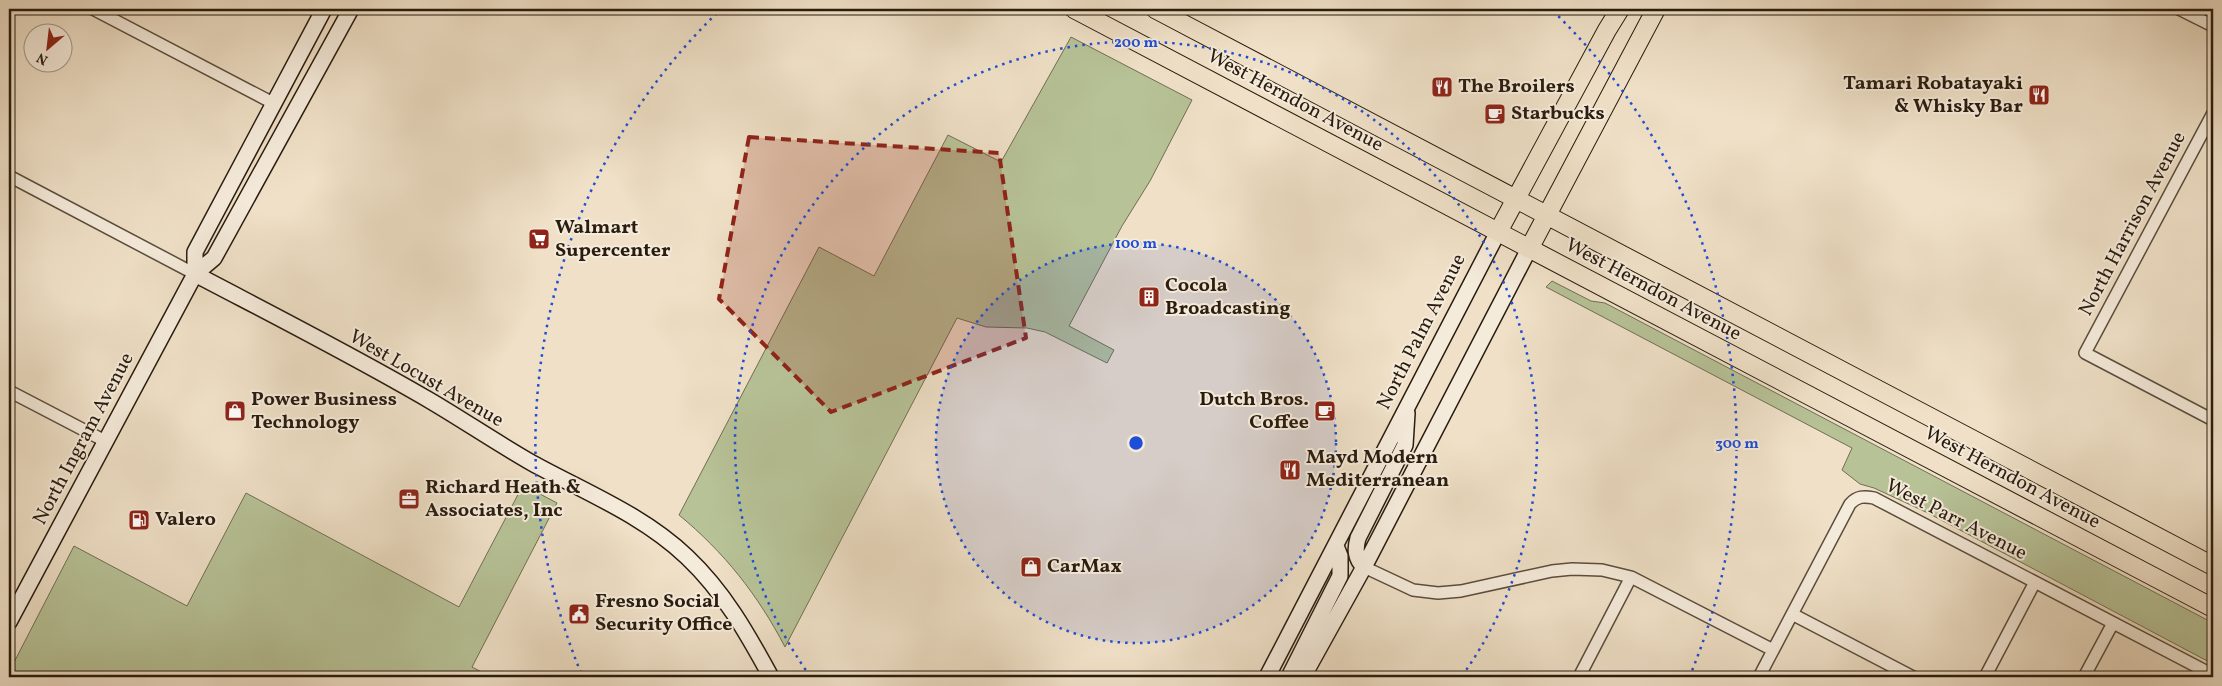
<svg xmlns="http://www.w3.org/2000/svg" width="2222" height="686" viewBox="0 0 2222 686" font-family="Vollkorn,serif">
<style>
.green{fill:#b7c297;stroke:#706f53}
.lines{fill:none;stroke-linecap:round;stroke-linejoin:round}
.street-casing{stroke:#5a4d3d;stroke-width:14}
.secondary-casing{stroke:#291c0f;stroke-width:18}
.primary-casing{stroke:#291c0f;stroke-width:20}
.street{stroke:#f5ebdb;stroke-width:11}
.secondary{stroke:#f5ebdb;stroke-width:15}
.primary{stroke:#efe0c7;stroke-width:18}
.marked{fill:#8f2418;fill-opacity:0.2;stroke:#8f2418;stroke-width:4;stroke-dasharray:10 6;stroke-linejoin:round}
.ring{fill:none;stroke:#1d4ed8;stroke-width:2.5;stroke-dasharray:2.5 5}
.labels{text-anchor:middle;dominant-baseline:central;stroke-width:4;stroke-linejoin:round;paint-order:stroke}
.poi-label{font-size:20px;font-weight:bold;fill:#291c0f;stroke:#f5ebdb;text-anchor:start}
.street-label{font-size:20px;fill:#291c0f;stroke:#f5ebdb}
.centre{fill:#1d4ed8;stroke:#f5ebdb;stroke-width:2.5}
.ring-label{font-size:15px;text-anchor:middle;font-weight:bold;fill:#1d4ed8;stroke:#f5ebdb;stroke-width:4;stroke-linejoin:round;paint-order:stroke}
</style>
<rect width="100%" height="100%" fill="#efe0c7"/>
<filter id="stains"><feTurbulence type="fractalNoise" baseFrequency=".004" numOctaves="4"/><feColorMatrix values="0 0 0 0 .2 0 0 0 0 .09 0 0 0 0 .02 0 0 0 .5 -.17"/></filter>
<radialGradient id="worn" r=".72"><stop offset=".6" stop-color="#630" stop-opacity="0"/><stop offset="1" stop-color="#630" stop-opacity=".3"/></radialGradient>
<path class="green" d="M1071 37 1192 100 1150 181 1122 226 1069 326 1114 350 1107 363 1045 332 1027 328 986 327 957 318 785 647C758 595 724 552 679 515L819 247 874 276 948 135 1001 162Z
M1552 281 1591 301 1605 303 2213 623V664L1928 513 1874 488 1860 484 1842 470 1852 448 1546 287Z
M523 485 557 503 472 667 491 677H9V672L74 546 187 606 246 493 459 607Z"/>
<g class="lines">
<g class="street-casing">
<path id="street" d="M93 9 273 103
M2179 9 2213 26
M2213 113 2085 353 2213 420
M9 176 195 274
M9 391 105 441
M1364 567 1413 590 1438 593 1461 591 1552 571 1572 569 1602 570 1631 577 1773 650
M1792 614 1913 677
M1579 677 1631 577
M1759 677 1850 504C1857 496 1864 496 1874 498L2213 675
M1985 677 2035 582
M2084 677 2113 623"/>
</g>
<g class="secondary-casing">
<path id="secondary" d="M195 274C273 315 352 355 429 400 463 420 497 443 532 463 585 492 643 515 687 557 724 592 747 633 771 677
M195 274V252L324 9
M1364 567C1355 558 1355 549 1358 538L1405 445 1407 413
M9 622 195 274 214 258 351 9
M1267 677 1498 232
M1289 677 1340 576V556L1336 546
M1303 677 1364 567 1529 249"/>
</g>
<g class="primary-casing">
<path id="primary" d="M1074 9 2213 608
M1155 9 2213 566
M1498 232 1607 30 1620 9
M1529 249 1656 9"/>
</g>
<use href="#street" class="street"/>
<use href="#secondary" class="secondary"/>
<use href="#primary" class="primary"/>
</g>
<path class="marked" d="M749 137 999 153 1026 338 831 412 719 299Z"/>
<circle cx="1136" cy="443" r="200" fill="#1d4ed8" fill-opacity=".12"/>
<g class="ring">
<circle cx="1136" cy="443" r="200"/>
<path d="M810 676A401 401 0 1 1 1462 676"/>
<path d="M581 673A601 601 0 0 1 719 11M1553 11A601 601 0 0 1 1691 673"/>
</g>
<defs>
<g id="restaurant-square" transform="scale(1.125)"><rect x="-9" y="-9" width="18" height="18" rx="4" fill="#8f2418" stroke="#f5ebdb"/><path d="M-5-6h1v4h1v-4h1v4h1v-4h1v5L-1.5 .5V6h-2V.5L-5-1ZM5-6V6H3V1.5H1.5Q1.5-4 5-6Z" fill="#fff"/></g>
<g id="cafe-square" transform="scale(1.125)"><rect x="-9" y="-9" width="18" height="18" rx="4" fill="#8f2418" stroke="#f5ebdb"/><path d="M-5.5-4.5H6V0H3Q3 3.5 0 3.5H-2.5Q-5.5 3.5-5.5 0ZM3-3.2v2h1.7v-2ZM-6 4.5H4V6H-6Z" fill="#fff"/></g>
<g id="supermarket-square" transform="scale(1.125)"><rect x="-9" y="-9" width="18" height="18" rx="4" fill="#8f2418" stroke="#f5ebdb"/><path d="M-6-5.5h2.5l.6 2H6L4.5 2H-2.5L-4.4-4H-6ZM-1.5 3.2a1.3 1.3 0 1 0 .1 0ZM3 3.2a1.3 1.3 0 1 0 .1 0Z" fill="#fff"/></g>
<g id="building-square" transform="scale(1.125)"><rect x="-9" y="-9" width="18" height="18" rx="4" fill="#8f2418" stroke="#f5ebdb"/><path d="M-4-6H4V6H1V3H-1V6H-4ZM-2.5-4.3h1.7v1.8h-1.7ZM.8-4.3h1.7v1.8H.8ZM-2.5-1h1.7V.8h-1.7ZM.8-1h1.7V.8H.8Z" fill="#fff"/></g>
<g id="shop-square" transform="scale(1.125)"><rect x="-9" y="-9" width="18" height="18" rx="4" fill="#8f2418" stroke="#f5ebdb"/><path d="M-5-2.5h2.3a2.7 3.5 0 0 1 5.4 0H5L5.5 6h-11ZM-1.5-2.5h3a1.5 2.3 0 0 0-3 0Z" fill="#fff"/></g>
<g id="office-square" transform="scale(1.125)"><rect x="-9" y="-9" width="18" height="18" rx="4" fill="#8f2418" stroke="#f5ebdb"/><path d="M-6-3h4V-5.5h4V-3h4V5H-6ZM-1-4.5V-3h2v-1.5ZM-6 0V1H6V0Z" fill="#fff"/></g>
<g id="fuel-square" transform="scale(1.125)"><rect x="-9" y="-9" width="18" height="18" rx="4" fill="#8f2418" stroke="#f5ebdb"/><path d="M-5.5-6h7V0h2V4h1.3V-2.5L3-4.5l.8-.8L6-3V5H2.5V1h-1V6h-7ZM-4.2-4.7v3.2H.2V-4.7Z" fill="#fff"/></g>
<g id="civic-square" transform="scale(1.125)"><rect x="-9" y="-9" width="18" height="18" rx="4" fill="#8f2418" stroke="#f5ebdb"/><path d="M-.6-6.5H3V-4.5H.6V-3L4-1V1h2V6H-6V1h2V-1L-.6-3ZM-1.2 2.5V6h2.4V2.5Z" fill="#fff"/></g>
</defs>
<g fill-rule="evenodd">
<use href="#restaurant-square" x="1442" y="87"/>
<use href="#restaurant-square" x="2039" y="95"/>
<use href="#cafe-square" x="1495" y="114"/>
<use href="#supermarket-square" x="539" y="239"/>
<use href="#building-square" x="1149" y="297"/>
<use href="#shop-square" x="235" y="411"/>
<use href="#cafe-square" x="1325" y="411"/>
<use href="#restaurant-square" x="1290" y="470"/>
<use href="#office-square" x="409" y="499"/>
<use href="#fuel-square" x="139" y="520"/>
<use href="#shop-square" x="1031" y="567"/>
<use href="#civic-square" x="579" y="614"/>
</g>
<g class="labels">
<g class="poi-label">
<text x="2023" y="84" text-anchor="end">Tamari Robatayaki<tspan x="2023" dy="23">&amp; Whisky Bar</tspan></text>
<text x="1458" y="87">The Broilers</text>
<text x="1511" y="114">Starbucks</text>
<text x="555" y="228">Walmart<tspan x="555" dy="23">Supercenter</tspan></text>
<text x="1165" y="286">Cocola<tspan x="1165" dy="23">Broadcasting</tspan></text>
<text x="251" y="400">Power Business<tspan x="251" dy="23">Technology</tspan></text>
<text x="1309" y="400" text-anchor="end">Dutch Bros.<tspan x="1309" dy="23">Coffee</tspan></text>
<text x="1306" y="458">Mayd Modern<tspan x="1306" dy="23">Mediterranean</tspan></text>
<text x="425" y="488">Richard Heath &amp;<tspan x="425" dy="23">Associates, Inc</tspan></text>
<text x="155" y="520">Valero</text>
<text x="1047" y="567">CarMax</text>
<text x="595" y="602">Fresno Social<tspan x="595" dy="23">Security Office</tspan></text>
</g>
<g class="street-label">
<text transform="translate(1295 101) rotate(28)">West Herndon Avenue</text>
<text transform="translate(2133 224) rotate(-62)">North Harrison Avenue</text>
<text transform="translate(1653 290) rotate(28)">West Herndon Avenue</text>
<text transform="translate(1422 332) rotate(-63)">North Palm Avenue</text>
<text transform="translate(426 379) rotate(30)">West Locust Avenue</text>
<text transform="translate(84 439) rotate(-62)">North Ingram Avenue</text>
<text transform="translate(2012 478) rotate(28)">West Herndon Avenue</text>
<text transform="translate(1956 520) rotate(27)">West Parr Avenue</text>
</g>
</g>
<circle cx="1136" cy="443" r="8" class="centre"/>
<g class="ring-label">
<text x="1136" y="47">200 m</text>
<text x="1136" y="248">100 m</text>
<text x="1737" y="448">300 m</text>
</g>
<rect width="2222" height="686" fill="none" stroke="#efe0c7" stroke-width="30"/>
<rect x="10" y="10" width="2202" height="666" fill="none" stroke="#291c0f" stroke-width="2.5"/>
<rect x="15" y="15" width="2192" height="656" fill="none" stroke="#291c0f"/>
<g transform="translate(48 48) rotate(208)"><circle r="24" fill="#f5ebdb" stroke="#a39889"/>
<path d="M0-4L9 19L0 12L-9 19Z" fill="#8f2418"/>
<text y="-8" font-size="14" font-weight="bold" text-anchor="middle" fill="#291c0f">N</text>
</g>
<rect width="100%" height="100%" filter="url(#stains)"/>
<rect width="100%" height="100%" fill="url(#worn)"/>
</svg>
